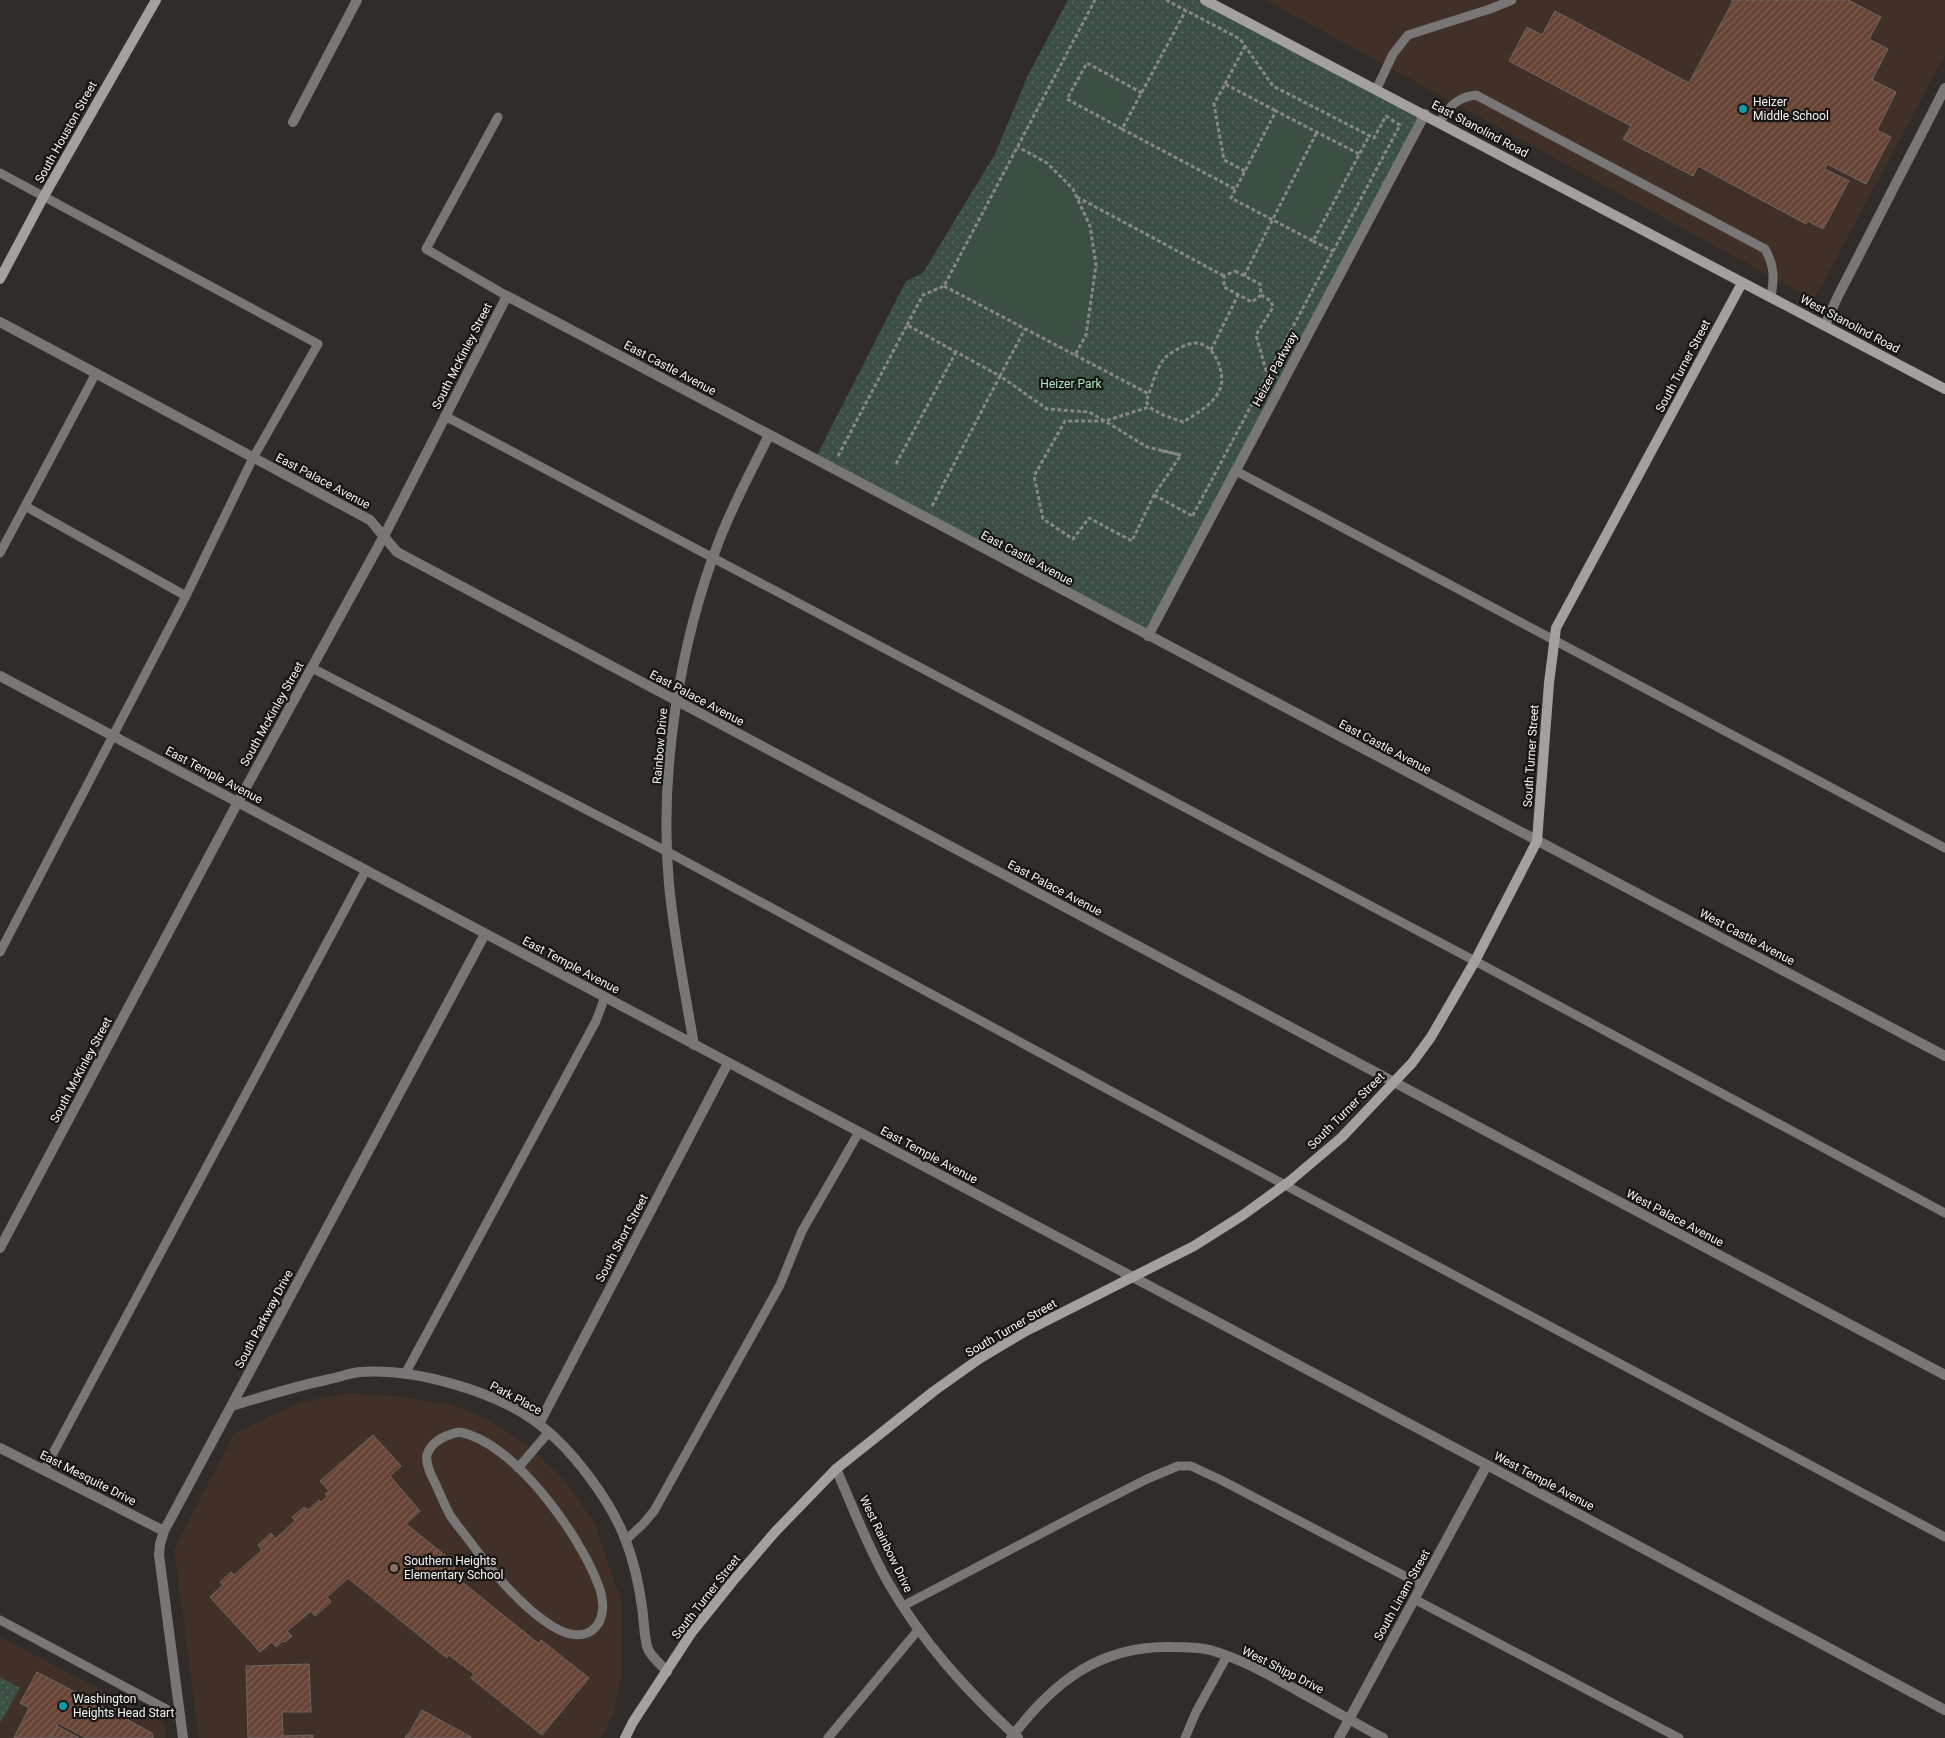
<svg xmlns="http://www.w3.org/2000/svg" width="1945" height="1738" viewBox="0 0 1945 1738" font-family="Roboto,sans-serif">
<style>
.education{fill:#413027}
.green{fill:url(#green-dots)}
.pitch{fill:#3b5043}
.building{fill:url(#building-hatch);stroke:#6b6765}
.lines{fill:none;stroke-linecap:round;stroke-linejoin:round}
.path{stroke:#898784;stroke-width:3;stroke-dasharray:4 2.5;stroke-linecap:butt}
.lane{stroke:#797676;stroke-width:9}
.street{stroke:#797676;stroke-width:10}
.secondary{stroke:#a4a0a0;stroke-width:10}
.culture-dot{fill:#0f9aa8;stroke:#161513;stroke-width:2}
.education-dot{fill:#8d6e63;stroke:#161513;stroke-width:2}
.labels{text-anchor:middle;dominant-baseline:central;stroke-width:4.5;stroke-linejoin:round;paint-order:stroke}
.poi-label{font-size:12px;fill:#f6f4f2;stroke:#161513;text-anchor:start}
.street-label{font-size:12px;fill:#f6f4f2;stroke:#161513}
.park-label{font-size:12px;fill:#acecc4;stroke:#161513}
</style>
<defs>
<pattern id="green-dots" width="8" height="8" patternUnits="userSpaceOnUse" patternTransform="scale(1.25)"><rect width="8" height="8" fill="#3b5043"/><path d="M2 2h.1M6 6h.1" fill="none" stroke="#586a5f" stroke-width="1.8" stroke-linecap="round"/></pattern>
<pattern id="building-hatch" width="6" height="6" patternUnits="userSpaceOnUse" patternTransform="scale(1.25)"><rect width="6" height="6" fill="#664334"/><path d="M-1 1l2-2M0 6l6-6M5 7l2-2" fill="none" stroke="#7c5f52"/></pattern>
</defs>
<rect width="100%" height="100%" fill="#2f2c29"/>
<path class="education" d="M1266 0H1945V55L1814 300Z
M349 1393 395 1396 450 1404 489 1420 527 1445 564 1479 594 1522 621 1600V1675L614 1712 601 1738H199L174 1549 234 1434 301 1402Z
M0 1637 164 1722 166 1738H0Z"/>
<path class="green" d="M1068 0H1205L1425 114 1148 636 815 459 906 281 923 273 995 154 1028 75Z
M0 1677 20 1688 0 1723Z"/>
<path class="pitch" d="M1087 63 1142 93 1122 129 1067 99Z
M1276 111 1359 154 1313 241 1231 198Z
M1018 147 1047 163 1073 189 1090 226 1096 265 1086 335 1075 355 944 286Z"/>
<path class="building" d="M1731 0H1848L1881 17 1869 39 1888 49 1872 80 1896 92 1877 130 1891 137 1866 184 1827 164 1825 169 1849 181 1823 229 1808 221 1806 224 1698 166 1693 176 1623 139 1631 126 1509 61 1527 27 1542 35 1555 11 1689 83 1733 1Z
M373 1435 401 1466 390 1476 420 1511 406 1524 457 1565 451 1573 539 1644 541 1640 589 1678 542 1735 471 1678 474 1674 449 1655 447 1658 348 1578 327 1597 331 1602 315 1616 311 1611 287 1631 292 1636 285 1642 283 1641 276 1647 272 1642 260 1652 210 1597 223 1585 220 1582 231 1572 234 1575 262 1550 258 1545 271 1533 275 1539 295 1521 292 1517 304 1507 308 1510 319 1500 321 1502 327 1496 325 1494 329 1491 320 1481Z
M309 1664 311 1712H282L283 1736 313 1735V1738H248L246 1666Z
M37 1672 111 1711 114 1704 132 1713 128 1720 152 1733 153 1738H86L58 1723 50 1738H14L29 1708 20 1703Z
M422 1710 471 1737V1738H405L407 1734 408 1735Z
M57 1726 79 1738H51Z"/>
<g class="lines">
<path class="path" d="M1166 0 1240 39 1273 86 1374 138 1386 116 1400 125 1192 517
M1225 84 1245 46
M1142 93 1087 63 1067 99 1122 129 1186 10
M1122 129 1235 189
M1359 154 1276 111 1231 198 1313 241 1369 136
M1245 171 1224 160 1214 104 1225 84 1276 111
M1077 197 1224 276
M1313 241 1333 251
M1235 271 1260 284 1261 295 1252 302 1224 287V276Z
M1244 276 1317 132
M944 286 1075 355 1086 335 1096 265 1090 226 1073 189 1047 163 1018 147
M1261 295 1271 301 1273 307 1256 335 1267 374
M907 325 923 295 944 286 1095 0
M1211 350 1238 295
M1075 355 1149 394
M1162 451 1181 455 1147 447 1105 421H1065L1034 476 1043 519 1073 539 1089 518 1132 541 1154 495 1181 455
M838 456 907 325 1000 376 1025 329
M896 464 956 352
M1154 495 1194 517
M932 506 1000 376 1047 409 1089 412 1105 421 1149 407 1163 415 1183 422C1196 414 1214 404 1220 389 1226 373 1215 344 1196 343 1186 343 1171 352 1165 358 1155 369 1152 388 1146 401L1149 407"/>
<path class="lane" d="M1376 90 1393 54 1408 35 1490 9 1512 0
M498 117 426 249 507 296
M1440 122C1449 106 1458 97 1476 95L1765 249C1775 266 1774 279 1771 297
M0 173 318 344 253 458 186 596 0 952
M445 416 1475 961 1945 1213
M1236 471 1945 848
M25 506 186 596
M0 553 96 373
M312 668 668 852 1285 1185 1945 1537
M405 1374 596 1021 605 997
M459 1432C514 1442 579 1534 598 1584 613 1621 590 1650 552 1626 519 1605 491 1570 468 1539 462 1531 455 1523 450 1515 445 1506 441 1496 437 1487 433 1478 425 1466 427 1455 431 1441 446 1435 459 1432Z
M518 1468 548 1433
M44 1470 366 870
M626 1540 643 1524 654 1511 780 1285 802 1231 859 1132
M1414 1599 1679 1738
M903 1606 1086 1510 1147 1479 1178 1466H1191L1221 1480 1422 1585
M0 1620 181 1717
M828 1738 919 1629
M1185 1738 1196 1712 1227 1656"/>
<path class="street" d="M293 122 357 0
M0 322 370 520 397 552 1945 1375
M1825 325 1838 296 1945 88
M1148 636 1425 114
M0 676 1487 1465 1945 1710
M694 1045C685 992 674 938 669 884 659 774 679 644 719 541 733 504 752 470 769 435
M0 1248 238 802 384 536 507 296 1945 1056
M232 1406C264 1396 297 1386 330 1379 340 1377 350 1373 360 1372 414 1368 496 1391 539 1424 573 1450 611 1501 626 1541 634 1562 639 1585 642 1607 644 1619 644 1639 648 1649 651 1657 662 1665 667 1672
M539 1424 728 1063
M0 1448 164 1531
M836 1469C853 1507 868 1548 889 1584 923 1643 968 1692 1018 1738
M183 1738 159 1555 160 1544 164 1531 485 934
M1011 1738C1053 1682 1100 1645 1172 1647 1185 1647 1198 1647 1210 1650 1242 1659 1271 1676 1300 1692 1328 1707 1355 1723 1383 1738
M1339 1738 1487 1465"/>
<path class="secondary" d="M1205 0 1945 389
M0 279 44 196 156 0
M625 1738 633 1722 692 1632 733 1581 775 1532 836 1469 934 1391 979 1359 1026 1331 1194 1246 1243 1215 1290 1181 1342 1137 1412 1063 1431 1037 1475 961 1537 841 1549 683 1556 628 1742 283"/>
</g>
<g class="culture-dot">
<circle cx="1743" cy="109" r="5"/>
<circle cx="63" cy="1706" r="5"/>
</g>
<circle class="education-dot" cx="394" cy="1568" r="5"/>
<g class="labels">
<g class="poi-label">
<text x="1753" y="102">Heizer<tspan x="1753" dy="14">Middle School</tspan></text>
<text x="404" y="1561">Southern Heights<tspan x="404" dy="14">Elementary School</tspan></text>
<text x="73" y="1699">Washington<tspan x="73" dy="14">Heights Head Start</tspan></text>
</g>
<g class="street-label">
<text transform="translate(1480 129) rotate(28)">East Stanolind Road</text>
<text transform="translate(66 132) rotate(-61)">South Houston Street</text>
<text transform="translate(1850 324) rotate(28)">West Stanolind Road</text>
<text transform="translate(462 356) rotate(-63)">South McKinley Street</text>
<text transform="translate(1683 366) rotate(-62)">South Turner Street</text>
<text transform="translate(670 368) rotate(28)">East Castle Avenue</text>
<text transform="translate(1275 369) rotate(-62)">Heizer Parkway</text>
<text transform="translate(323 481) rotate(28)">East Palace Avenue</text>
<text transform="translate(1027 558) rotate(28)">East Castle Avenue</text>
<text transform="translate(697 698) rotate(28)">East Palace Avenue</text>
<text transform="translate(272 714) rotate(-61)">South McKinley Street</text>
<text transform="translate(660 746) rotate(-85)">Rainbow Drive</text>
<text transform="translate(1385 747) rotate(28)">East Castle Avenue</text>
<text transform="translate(1531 756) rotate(-86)">South Turner Street</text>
<text transform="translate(214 775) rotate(28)">East Temple Avenue</text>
<text transform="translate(1055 888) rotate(28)">East Palace Avenue</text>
<text transform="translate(1747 937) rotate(28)">West Castle Avenue</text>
<text transform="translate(571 965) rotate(28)">East Temple Avenue</text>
<text transform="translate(81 1070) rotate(-62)">South McKinley Street</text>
<text transform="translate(1346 1111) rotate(-45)">South Turner Street</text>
<text transform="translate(929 1155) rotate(28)">East Temple Avenue</text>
<text transform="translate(1675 1218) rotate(28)">West Palace Avenue</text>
<text transform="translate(622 1238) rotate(-62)">South Short Street</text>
<text transform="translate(264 1319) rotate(-62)">South Parkway Drive</text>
<text transform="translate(1011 1328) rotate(-30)">South Turner Street</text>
<text transform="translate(516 1398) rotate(28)">Park Place</text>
<text transform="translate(88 1478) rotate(27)">East Mesquite Drive</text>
<text transform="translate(1544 1481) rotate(28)">West Temple Avenue</text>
<text transform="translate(886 1544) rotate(64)">West Rainbow Drive</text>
<text transform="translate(1402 1595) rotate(-61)">South Linam Street</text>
<text transform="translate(706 1597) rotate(-52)">South Turner Street</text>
<text transform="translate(1283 1670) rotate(27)">West Shipp Drive</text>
</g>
<g class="park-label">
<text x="1071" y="384">Heizer Park</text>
</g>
</g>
</svg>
